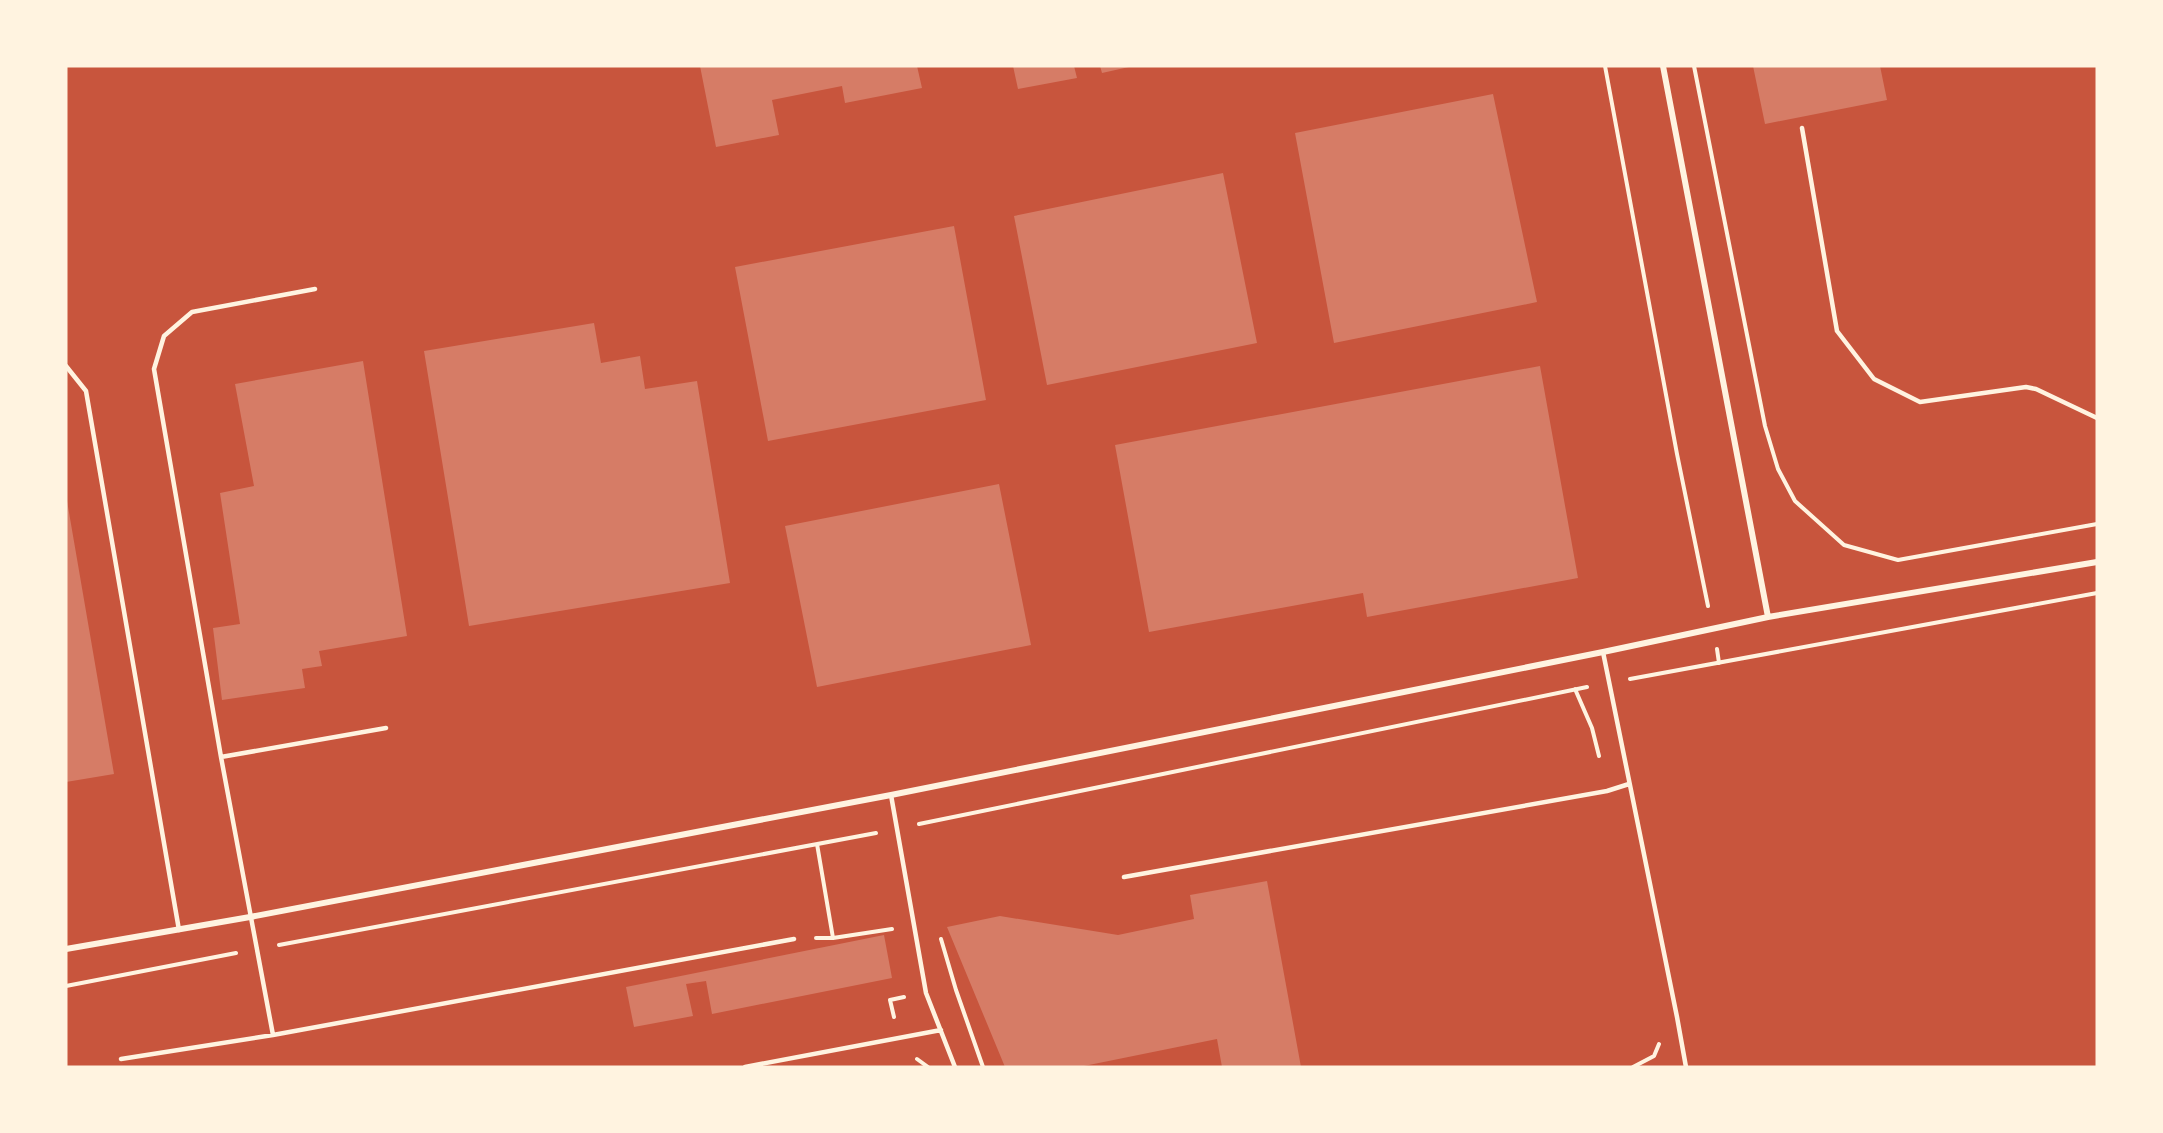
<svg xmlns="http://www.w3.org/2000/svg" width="2163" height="1133" viewBox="0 0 2163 1133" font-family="'Playfair Display',serif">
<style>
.building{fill:#d67c66}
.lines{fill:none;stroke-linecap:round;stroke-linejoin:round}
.path{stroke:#fff3e0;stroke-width:4}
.service{stroke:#fff3e0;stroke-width:4.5}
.minor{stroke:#fff3e0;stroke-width:6}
</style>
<rect width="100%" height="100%" fill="#c8553d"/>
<path class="building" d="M700 66H917L922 88 845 103 842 86 772 100 779 135 716 147Z
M1013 66H1074L1077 78 1018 89Z
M1100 66H1129V67L1102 73Z
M1753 66H1880L1887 100 1765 124Z
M1493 94 1537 302 1334 343 1295 133Z
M1223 173 1257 343 1047 385 1014 216Z
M954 226 986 400 768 441 735 267Z
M594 323 601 363 640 356 645 389 697 381 730 583 469 626 424 351Z
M363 361 407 636 319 651 322 666 302 669 305 688 222 700 213 628 240 624 220 493 254 486 235 384Z
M1540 366 1578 578 1367 617 1363 593 1149 632 1115 445Z
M999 484 1031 645 817 687 785 526Z
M66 495 114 774 66 782Z
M1267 881 1301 1067H1222L1217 1039 1079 1067H1005L947 927 1000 916 1118 935 1194 919 1190 895Z
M884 935 892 978 712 1014 706 981 686 984 693 1016 634 1027 626 987Z"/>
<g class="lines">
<path class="path" d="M1605 66 1677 454 1708 606
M1694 66 1765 426 1778 469 1795 501 1844 545 1898 560 2097 524
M1717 649 1719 663
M1630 679 2097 593
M1575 689 1592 728 1599 756
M919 824 1587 687
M817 844 833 938
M816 938H833L892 929
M941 939 956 990 983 1067
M279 945 876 833
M66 986 236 953
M894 1017 890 1000 904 997
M917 1059 928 1067
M1633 1067 1654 1056 1659 1044"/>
<path class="service" d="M1802 128 1837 331 1874 379 1920 402 2026 387 2036 389 2097 418
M66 366 86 391 179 930
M1603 652 1677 1017 1686 1067
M221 757 386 728
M891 795 926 993 955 1067
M1124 877 1607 791 1629 784
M273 1035 221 757 154 369 164 336 192 312 315 289
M121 1059 273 1035 794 939
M745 1067 941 1030"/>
<path class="minor" d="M1663 66 1768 617
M66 949 250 917 891 795 1603 652 1768 617 2097 562"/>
</g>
<rect width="2163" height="1133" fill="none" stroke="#fff3e0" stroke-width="135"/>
</svg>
